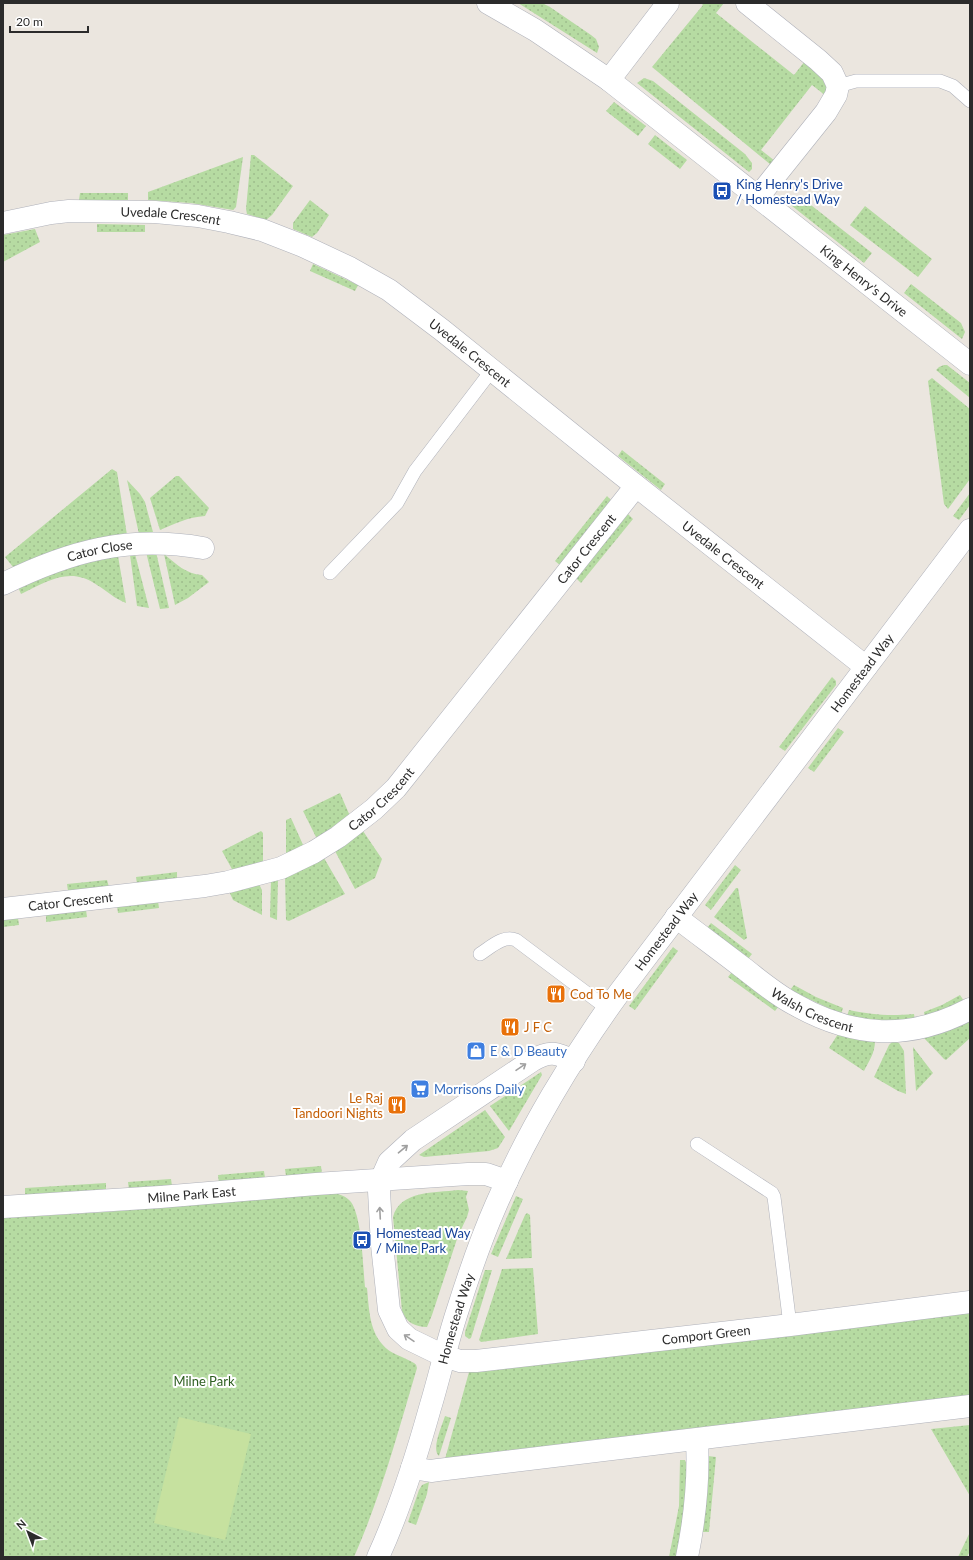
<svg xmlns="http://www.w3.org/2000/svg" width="973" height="1560" viewBox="0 0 973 1560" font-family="Lato,sans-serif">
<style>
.green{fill:url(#green-dots)}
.pitch{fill:#c6e19f}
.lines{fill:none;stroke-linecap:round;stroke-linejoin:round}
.service-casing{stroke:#afb1ba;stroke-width:14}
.minor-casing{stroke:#afb1ba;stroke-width:23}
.tertiary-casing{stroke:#afb1ba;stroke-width:23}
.service{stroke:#fff;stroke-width:13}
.minor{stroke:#fff;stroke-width:22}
.tertiary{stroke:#fff;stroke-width:22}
.oneway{stroke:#a0a0a0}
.labels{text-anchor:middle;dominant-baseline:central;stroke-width:4;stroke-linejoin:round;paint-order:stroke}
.transit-label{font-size:13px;fill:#164399;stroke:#fff;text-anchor:start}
.street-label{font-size:13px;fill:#2b2b2b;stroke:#fff}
.food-label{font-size:13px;fill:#c56008;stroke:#fff;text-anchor:start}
.shop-label{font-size:13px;fill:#366cbe;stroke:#fff;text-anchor:start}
.park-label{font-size:13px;fill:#306023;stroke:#fff}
</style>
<defs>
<pattern id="green-dots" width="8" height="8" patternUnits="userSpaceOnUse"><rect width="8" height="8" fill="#b6dba2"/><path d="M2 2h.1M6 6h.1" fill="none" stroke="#9dbc8c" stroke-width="1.8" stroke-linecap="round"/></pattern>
</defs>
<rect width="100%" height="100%" fill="#ebe6df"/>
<path class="green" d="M518 3H542L550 7 591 35 596 39 599 47 597 53Z
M701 3H724L716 13 794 75 805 61 828 85 826 96 812 85 761 150 775 161 771 165 652 67 703 5Z
M644 78 653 81 745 154 752 163V169L749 172 637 83Z
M614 102 646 126 638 136 606 111Z
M655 135 687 160 680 169 648 144Z
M251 155H254L293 186 272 215 266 220 247 214 246 209Z
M243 157 236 207 233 210 191 203 148 200V192Z
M80 193H128V200H79Z
M797 197 802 198 872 253 864 263 787 202 789 199Z
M310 200 329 215 317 233 312 237 293 229V223Z
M865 206 932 259 918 277 850 225Z
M97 224 145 225V232H97Z
M35 229 40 242 3 262V235Z
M313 264 358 285 355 291 310 271Z
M911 284 961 323 965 332 962 339 904 293Z
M944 365H947L970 383V398L936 370 939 367Z
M932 378 970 409V479L948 509 944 504 928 381Z
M622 450 665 484 661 490 618 456Z
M112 469 117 472 127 535C86 538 50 551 13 567L5 557Z
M176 476H179L209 508 205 516C188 517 174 524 160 530L150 498Z
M127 480 140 494 145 502 153 532 139 534Z
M970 493V505L959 520 953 516Z
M607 496 612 501 561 566 555 561Z
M628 514 633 519 581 583 576 578Z
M146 552H156L169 608 160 609Z
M135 554 149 608 137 606 130 555Z
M164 554C176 564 186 574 202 575L209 582 188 598 175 605Z
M118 556 126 603C115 599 107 591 97 585 70 566 48 581 21 594L18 587 68 567Z
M832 677 836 681V685L785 751 779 747Z
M838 728 844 732 814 772 808 768Z
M340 793 350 816 317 839 303 811Z
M291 818 304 847 286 854V820Z
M261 831 263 833V863L233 871 222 851Z
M363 831 382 859 375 878 355 889 335 851Z
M324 858 345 894 289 921 286 920 285 876Z
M735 865 741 870 711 910 705 905Z
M177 872V878L137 884 136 877Z
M278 879 277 920 270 917 271 881Z
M107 880 109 887 68 891 67 884Z
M259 884 262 890V915L233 900 229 891Z
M736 888H738L747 938 744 940 714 917Z
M158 901 159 908 118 913 117 906Z
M86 910 87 917 46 922V915Z
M18 918 19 925 3 927V920Z
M711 923 752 954 748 959 707 928Z
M673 947 678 951 635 1010 629 1006Z
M732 972 779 1006 775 1011 728 977Z
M794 985 816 997 843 1008 841 1014 790 990Z
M960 995 964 1001 925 1018 924 1012 942 1005Z
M849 1010C873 1015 889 1016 914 1014L915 1020 894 1022 847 1016Z
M970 1020V1038L946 1060 944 1059 924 1038 948 1031Z
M838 1034 875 1041C875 1053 869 1061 864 1071L829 1048Z
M893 1041 899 1043 904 1051 906 1094 898 1091 874 1077 889 1045Z
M913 1047 933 1073 916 1091Z
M541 1072 542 1075 509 1131 490 1106Z
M485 1110 505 1137 498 1148 489 1151 424 1157 419 1155Z
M321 1166 322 1174 286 1176 285 1169Z
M264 1171 265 1178 219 1183 218 1175Z
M171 1179 172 1186 129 1190 128 1182Z
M106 1183V1190L25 1195V1188Z
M458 1190 468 1191 466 1197 469 1210 467 1217 458 1236 432 1315 427 1327C415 1327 406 1322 402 1311L393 1217C400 1190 435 1193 458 1190Z
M332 1193C340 1194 346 1196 351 1202 362 1217 363 1268 365 1287L367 1288C369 1307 369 1329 382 1344 391 1355 403 1356 414 1363 417 1365 416 1365 417 1368 398 1432 381 1496 354 1557H3V1218L105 1212Z
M516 1196 523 1199 498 1257 491 1254Z
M527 1213 530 1215 532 1258 506 1259 525 1215Z
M533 1268 538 1334 481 1342 479 1340 502 1269Z
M485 1270H492L471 1338 469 1339 465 1336V1332Z
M970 1311V1397L445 1459 469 1372Z
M445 1416 451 1418 439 1456C431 1449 442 1426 445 1416Z
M970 1425V1496L931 1429Z
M708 1456 716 1457 709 1532H702Z
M680 1460H685L687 1467 686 1506 676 1557H669L679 1506Z
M429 1482 427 1494 416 1525 408 1522 419 1490 422 1485Z
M970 1532V1551L967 1557H958Z"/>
<path class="pitch" d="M179 1417 251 1434 225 1540 154 1523Z"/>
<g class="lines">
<g class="service-casing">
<path id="service" d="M838 86 856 81H940L953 86 970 101
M330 573 397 503 415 471 492 370
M480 954C491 947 503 935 516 940L608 1009
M697 1144 772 1193 774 1197 790 1325"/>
</g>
<g class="minor-casing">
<g id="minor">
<path d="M747 3 818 60 832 73 838 86 836 95 826 112 758 197"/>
<path d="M609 80 668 3"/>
<path id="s1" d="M3 223 51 213 69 211 155 212 198 216 229 222 262 230 303 246 350 268 389 290 442 330 621 474 866 667"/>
<path id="s2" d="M3 584C70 551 128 535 203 548"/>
<path id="s3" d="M3 909 205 886 228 882 281 868 314 852 338 837 374 809 396 788 636 486"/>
<path id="s4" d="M676 917C698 934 720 950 742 967 759 980 775 994 794 1004 854 1038 909 1041 970 1009"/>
<path id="s5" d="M574 1061C557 1053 550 1050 533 1060L413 1140 389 1162 381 1180 379 1191 382 1245 389 1310 398 1329 409 1339 444 1356 460 1361H476L790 1325 970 1302"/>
<path id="s6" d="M3 1207 160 1197 316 1184 468 1174H486L507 1181"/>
<path d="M412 1468 431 1471 438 1470 970 1406"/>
<path id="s7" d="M378 1557C400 1509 416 1458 430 1408 440 1375 447 1342 458 1309 469 1274 481 1239 496 1205 527 1133 573 1056 619 993L970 530"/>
<path d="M687 1557C695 1518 699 1479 697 1440"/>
</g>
</g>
<g class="tertiary-casing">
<g id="tertiary">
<path id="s8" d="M488 3 535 30 609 80 970 364"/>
</g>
</g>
<use href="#service" class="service"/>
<use href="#minor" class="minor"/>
<use href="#tertiary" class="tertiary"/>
</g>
<defs><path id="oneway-shaft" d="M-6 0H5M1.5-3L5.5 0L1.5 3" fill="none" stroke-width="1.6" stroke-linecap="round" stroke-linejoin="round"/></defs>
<g class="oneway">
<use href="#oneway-shaft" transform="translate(521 1067) rotate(-34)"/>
<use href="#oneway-shaft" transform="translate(403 1149) rotate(-40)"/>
<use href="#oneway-shaft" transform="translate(380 1213) rotate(-93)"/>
<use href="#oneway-shaft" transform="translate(409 1338) rotate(-146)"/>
</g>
<defs>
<g id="bus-square" transform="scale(1)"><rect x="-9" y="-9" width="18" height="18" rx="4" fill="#1a4fb4" stroke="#fff"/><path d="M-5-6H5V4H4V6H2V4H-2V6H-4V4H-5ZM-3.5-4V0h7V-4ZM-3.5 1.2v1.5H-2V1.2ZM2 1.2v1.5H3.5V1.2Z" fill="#fff"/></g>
<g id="restaurant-square" transform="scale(1)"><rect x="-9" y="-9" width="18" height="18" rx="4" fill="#e8710a" stroke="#fff"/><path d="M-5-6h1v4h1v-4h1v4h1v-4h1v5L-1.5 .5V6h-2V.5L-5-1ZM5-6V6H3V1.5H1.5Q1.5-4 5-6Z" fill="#fff"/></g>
<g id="shop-square" transform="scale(1)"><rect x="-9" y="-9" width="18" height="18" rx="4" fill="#3f7fe0" stroke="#fff"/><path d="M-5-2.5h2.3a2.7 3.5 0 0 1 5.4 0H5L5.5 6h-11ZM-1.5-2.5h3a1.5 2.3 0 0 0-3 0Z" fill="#fff"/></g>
<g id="supermarket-square" transform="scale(1)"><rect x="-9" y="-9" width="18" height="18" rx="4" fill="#3f7fe0" stroke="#fff"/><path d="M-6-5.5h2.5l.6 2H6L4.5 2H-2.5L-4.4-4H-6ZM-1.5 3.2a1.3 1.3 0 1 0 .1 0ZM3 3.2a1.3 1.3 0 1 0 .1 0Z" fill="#fff"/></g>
</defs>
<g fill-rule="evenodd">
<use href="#bus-square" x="722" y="191"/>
<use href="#restaurant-square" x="556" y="994"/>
<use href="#restaurant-square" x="510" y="1027"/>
<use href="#shop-square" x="476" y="1051"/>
<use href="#supermarket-square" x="420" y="1089"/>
<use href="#restaurant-square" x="397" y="1105"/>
<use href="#bus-square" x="362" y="1240"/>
</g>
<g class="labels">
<g class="transit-label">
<text x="736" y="184">King Henry's Drive<tspan x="736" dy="15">/ Homestead Way</tspan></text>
<text x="376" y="1233">Homestead Way<tspan x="376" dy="15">/ Milne Park</tspan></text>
</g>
<g class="street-label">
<text stroke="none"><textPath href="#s1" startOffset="169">Uvedale Crescent</textPath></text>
<text stroke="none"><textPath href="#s8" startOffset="468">King Henry's Drive</textPath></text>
<text stroke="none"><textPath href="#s1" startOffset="505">Uvedale Crescent</textPath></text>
<text stroke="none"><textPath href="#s3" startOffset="728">Cator Crescent</textPath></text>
<text stroke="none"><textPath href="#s2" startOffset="103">Cator Close</textPath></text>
<text stroke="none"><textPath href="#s1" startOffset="829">Uvedale Crescent</textPath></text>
<text stroke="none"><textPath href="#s7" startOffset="1019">Homestead Way</textPath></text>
<text stroke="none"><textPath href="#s3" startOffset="404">Cator Crescent</textPath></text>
<text stroke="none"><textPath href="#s3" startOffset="68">Cator Crescent</textPath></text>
<text stroke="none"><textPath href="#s7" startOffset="695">Homestead Way</textPath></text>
<text stroke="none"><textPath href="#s4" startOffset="166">Walsh Crescent</textPath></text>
<text stroke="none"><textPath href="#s6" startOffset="189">Milne Park East</textPath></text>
<text stroke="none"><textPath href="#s7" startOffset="251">Homestead Way</textPath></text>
<text stroke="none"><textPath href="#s5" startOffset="710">Comport Green</textPath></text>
</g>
<g class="food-label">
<text x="570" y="994">Cod To Me</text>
<text x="524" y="1027">J F C</text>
<text x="383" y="1098" text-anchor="end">Le Raj<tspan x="383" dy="15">Tandoori Nights</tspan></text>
</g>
<g class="shop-label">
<text x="490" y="1051">E &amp; D Beauty</text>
<text x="434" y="1089">Morrisons Daily</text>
</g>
<g class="park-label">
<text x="204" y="1381">Milne Park</text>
</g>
</g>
<rect width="973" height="1560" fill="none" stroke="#2b2b2b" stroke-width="8"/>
<g transform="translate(28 1532) rotate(318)" stroke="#ffffff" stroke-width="3" paint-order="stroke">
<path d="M0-3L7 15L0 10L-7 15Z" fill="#2b2b2b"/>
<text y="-6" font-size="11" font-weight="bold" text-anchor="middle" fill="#2b2b2b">N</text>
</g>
<path d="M10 26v6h78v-6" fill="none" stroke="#2b2b2b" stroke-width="2"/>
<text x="16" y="26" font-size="12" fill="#2b2b2b" stroke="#ffffff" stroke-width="3" paint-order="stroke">20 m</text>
</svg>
